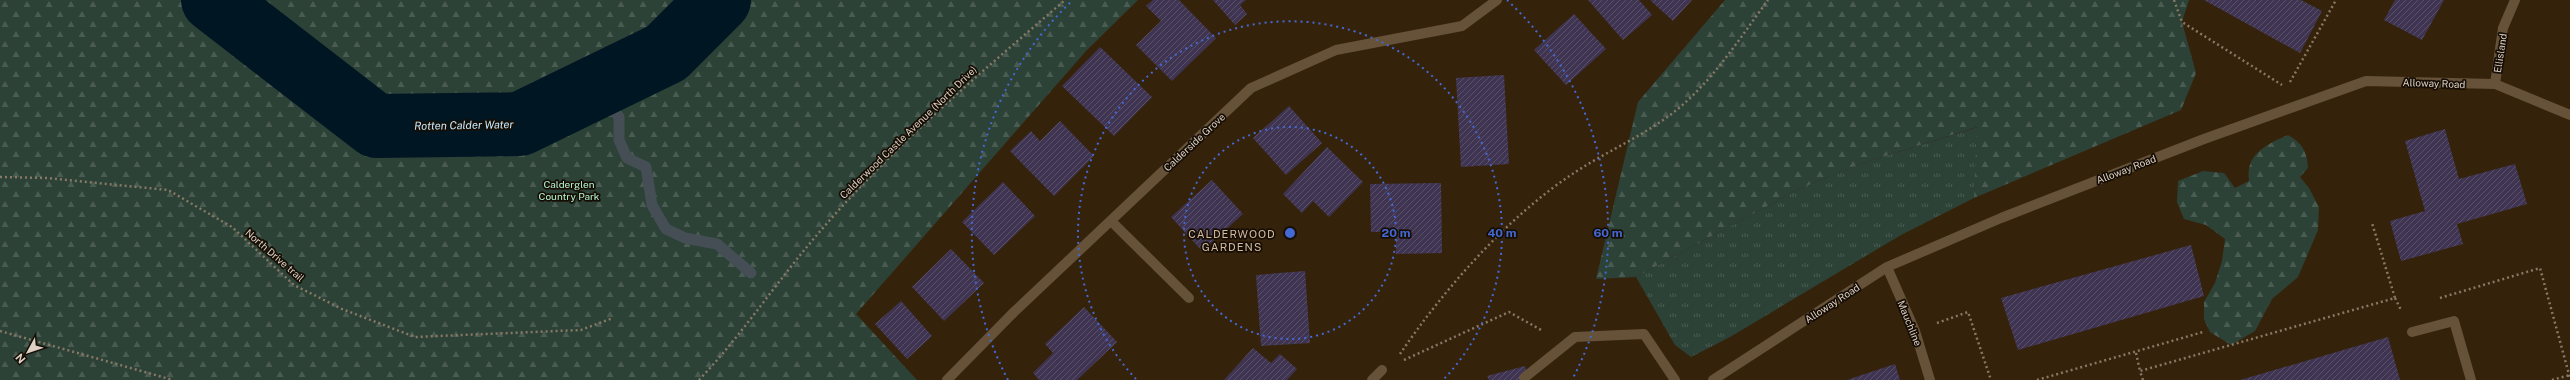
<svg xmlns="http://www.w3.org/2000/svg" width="2570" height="380" viewBox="0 0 2570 380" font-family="'Public Sans',sans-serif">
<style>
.grass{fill:url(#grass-tufts)}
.forest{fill:url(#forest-firs)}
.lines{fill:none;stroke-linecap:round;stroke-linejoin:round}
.stream{stroke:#444e54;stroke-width:11}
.river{stroke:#011623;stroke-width:64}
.building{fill:url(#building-hatch)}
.path{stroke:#887866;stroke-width:2.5;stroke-dasharray:2 3;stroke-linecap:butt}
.service{stroke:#665139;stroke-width:10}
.minor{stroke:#665139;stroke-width:10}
.ring{fill:none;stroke:#4468d4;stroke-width:2;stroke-dasharray:2 4}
.labels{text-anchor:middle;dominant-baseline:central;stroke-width:3.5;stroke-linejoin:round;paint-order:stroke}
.street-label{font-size:10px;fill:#dfd2c5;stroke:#160e05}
.park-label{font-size:10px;fill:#b4f5d3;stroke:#160e05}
.water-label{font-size:11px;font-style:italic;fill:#c5e9ff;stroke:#160e05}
.neighbourhood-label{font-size:11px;letter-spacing:1px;fill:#d4baa0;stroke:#160e05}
.centre{fill:#4468d4;stroke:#160e05;stroke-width:2}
.ring-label{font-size:12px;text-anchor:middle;font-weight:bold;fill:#4468d4;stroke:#160e05;stroke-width:3.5;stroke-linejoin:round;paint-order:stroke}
</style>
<defs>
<pattern id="grass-tufts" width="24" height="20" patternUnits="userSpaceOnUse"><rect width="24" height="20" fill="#2c4237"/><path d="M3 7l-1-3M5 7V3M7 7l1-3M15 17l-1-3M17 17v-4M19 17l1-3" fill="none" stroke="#4a5c52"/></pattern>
<pattern id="forest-firs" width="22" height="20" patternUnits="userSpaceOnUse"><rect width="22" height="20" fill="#2c4237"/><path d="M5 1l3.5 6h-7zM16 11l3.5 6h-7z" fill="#4a5c52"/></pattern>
<pattern id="building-hatch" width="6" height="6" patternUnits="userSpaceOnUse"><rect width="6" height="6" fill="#3f3552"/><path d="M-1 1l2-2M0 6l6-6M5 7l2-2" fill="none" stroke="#5a5169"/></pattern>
</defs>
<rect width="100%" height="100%" fill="#35220b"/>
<path class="grass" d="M1978 127 1974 198 1901 235 1730 337 1691 357 1675 345 1636 277 1799 189 1857 165Z"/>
<path class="forest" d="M0 0H1138L1086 51 856 314 917 380H0Z
M1725 0H2189L2182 22 2196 73 2181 110 1974 198 1977 127 1857 165 1799 189 1636 277 1596 279 1638 102Z
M2288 135C2302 143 2307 151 2308 168L2300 177 2309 188 2319 207 2318 230 2298 277 2272 299 2255 331 2231 345 2210 332 2204 319V302L2215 283 2222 261 2225 239 2206 225 2184 219 2177 202 2178 181 2203 171 2224 173 2235 188 2249 181C2245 154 2267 144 2288 135Z"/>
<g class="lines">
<path class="stream" d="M595 87 619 117V140L627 158 646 167 652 205 666 229 685 238 717 244 751 273"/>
<path class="river" d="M213 0 376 126 520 124 666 53 719 0"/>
</g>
<path class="building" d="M1153 0H1179L1216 38 1172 81 1136 45 1161 21 1146 6Z
M1213 0H1246L1240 5 1247 14 1235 25Z
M1588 0H1639L1652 15 1623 40Z
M1650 0H1692L1673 21Z
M2204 0H2301L2322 11 2300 53Z
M2395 0H2444L2422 40 2384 20Z
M1574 14 1606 49 1566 85 1534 50Z
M1100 47 1152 97 1114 136 1062 86Z
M1504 75 1509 164 1461 167 1456 78Z
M1289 106 1322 143 1286 175 1253 138Z
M1060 121 1094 156 1054 196 1010 151 1031 131 1040 141Z
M2445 129 2459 179 2515 164 2527 204 2457 224 2463 244 2401 261 2390 221 2425 211 2405 141Z
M1327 147 1363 182 1329 217 1313 201 1302 213 1283 194Z
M1212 180 1243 214 1202 251 1171 217Z
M1003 182 1035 216 994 255 962 222Z
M1441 183 1442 253 1396 254V232H1371L1370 184Z
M2191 245 2204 296 2018 350 2001 298Z
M951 249 984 283 944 321 912 287Z
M1305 271 1310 343 1261 346 1256 275Z
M901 301 932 336 907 359 875 324Z
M1084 307 1117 342 1077 380H1039L1033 373 1053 353 1045 344Z
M2388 337 2400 380H2240Z
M1253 348 1271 363 1280 354 1297 369 1287 380H1224Z
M1895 364 1900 380H1847Z
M1525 366 1529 380H1489L1487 376Z"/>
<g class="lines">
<path class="path" d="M2174 0 2182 22 2282 85
M2290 82 2336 0
M0 177 47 178 168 190 232 227 294 285 342 309 415 337 581 330 613 318
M2395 298 2401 310
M2440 298 2540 268 2570 378
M1937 323 1968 312 1991 380
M0 331 173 380
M2136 353 2140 371
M1400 354C1444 289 1510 214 1577 171 1614 147 1657 130 1689 99 1719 71 1743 34 1768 0
M1404 360 1509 312 1543 331
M699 380C740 337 773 287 811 242 886 152 977 76 1065 0
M2037 380 2203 332
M2143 380 2140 371 2395 298 2372 223
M2552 380 2570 375"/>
<path class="service" d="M1111 221 1189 298"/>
<path class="minor" d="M2495 84 2503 28 2515 0
M1887 267 1915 331 1930 380
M2412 332 2454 321 2471 380
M1524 378 1575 337 1644 334 1675 380
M947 380 1012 314 1251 88 1336 50 1462 26 1497 0
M1372 380 1382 370
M1713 380 1887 267 2001 218 2204 139 2366 81 2495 84 2570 115"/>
</g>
<g class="ring">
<circle cx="1290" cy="233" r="106"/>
<path d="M1136 379A212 212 0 1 1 1444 379"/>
<path d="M1008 380A318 318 0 0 1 1073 0M1507 0A318 318 0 0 1 1572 380"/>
</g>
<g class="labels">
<g class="street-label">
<text transform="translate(2500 53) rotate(-81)">Ellisland</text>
<text transform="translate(2434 83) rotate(2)">Alloway Road</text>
<text transform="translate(908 132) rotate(-44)">Calderwood Castle Avenue (North Drive)</text>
<text transform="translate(1194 142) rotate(-43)">Calderside Grove</text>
<text transform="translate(2126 169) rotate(-21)">Alloway Road</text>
<text transform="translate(275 255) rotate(41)">North Drive trail</text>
<text transform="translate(1832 303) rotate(-33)">Alloway Road</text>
<text transform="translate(1910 323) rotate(68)">Mauchline</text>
</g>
<g class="park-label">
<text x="569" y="184">Calderglen<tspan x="569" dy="12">Country Park</tspan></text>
</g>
<g class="water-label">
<text transform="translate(464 125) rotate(-1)">Rotten Calder Water</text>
</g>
<g class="neighbourhood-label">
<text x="1232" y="234">CALDERWOOD<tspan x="1232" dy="13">GARDENS</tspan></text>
</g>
</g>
<circle cx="1290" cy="233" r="6" class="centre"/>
<g class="ring-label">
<text x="1396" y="237">20 m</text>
<text x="1502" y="237">40 m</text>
<text x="1608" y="237">60 m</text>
</g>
<g transform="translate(28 352) rotate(230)" stroke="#160e05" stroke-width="3" paint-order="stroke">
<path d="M0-3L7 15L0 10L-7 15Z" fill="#dfd2c5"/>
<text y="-6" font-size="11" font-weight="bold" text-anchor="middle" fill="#dfd2c5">N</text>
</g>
</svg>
